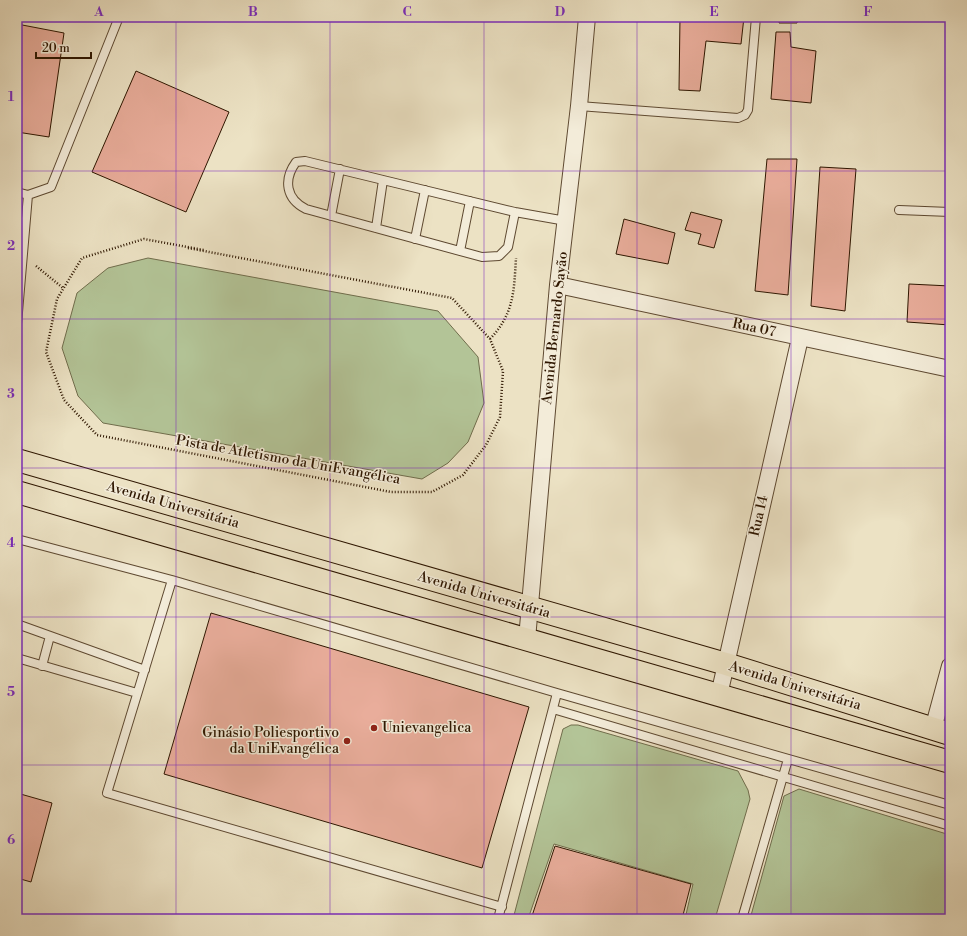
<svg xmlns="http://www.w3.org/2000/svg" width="967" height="936" viewBox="0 0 967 936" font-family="'Libre Bodoni',serif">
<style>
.green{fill:#b3c497;stroke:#706d4c}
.building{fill:#e9ad9b;stroke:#2e1600}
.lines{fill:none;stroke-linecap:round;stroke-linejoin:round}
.lane-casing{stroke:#5e4931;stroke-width:10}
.street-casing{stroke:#5e4931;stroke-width:18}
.primary-casing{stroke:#2e1600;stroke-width:24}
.path{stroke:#2e1600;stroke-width:2.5;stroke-dasharray:1 2;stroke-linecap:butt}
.lane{stroke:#f3ecd9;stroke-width:8}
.street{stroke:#f3ecd9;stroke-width:16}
.primary{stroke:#ece2c4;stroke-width:22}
.grid{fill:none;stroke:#7b2cbf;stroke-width:1;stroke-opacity:0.55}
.poi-dot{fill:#8f2418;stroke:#f3ecd9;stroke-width:1.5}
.labels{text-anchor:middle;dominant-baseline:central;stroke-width:3;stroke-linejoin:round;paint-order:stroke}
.street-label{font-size:14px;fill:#2e1600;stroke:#f3ecd9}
.poi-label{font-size:14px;fill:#2e1600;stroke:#f3ecd9;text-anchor:start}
.neatline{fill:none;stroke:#7b2cbf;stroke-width:1.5}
.grid-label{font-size:13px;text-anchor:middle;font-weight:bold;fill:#7b2cbf}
</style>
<rect width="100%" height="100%" fill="#ece2c4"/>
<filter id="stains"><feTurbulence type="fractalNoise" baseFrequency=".005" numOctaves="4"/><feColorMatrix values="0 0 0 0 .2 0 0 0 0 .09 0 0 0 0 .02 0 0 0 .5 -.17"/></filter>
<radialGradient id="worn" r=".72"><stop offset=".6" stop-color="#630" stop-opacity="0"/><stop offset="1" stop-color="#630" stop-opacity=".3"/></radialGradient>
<path class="green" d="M148 258 438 311 478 357 484 403 468 442 448 463 422 479 103 423 78 396 62 348 77 293 108 268Z
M571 725H578L738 771 748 790 750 799 715 919H685L693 884 554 844 528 919H513L563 729Z
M799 789 950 835V919H750L784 796Z"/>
<path class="building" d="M680 17H744L741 44 706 41 700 91 679 90Z
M780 17H798L797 23H779Z
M17 24 64 33 49 137 17 132Z
M776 32H790L791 47 816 51 811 103 771 99Z
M136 71 229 112 186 212 92 172Z
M767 159H797L788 295 755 291Z
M820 167 856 169 845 311 811 306Z
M691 212 722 220 714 248 698 244 701 234 685 230Z
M624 219 675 233 668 264 616 254Z
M909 284 950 286V325L907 322Z
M211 613 529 707 482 868 164 774Z
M17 793 52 803 31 882 17 878Z
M555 846 691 884 682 919H531Z"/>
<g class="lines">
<g class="lane-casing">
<path id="lane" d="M579 106 738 118 745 115 748 110 756 17
M17 192 28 195 51 187 119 17
M899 210 950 212
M515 212 508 247 499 256 482 257 306 209C286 199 283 180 296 162L305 161 515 212 566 221
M331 216 340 169
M376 228 383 180
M415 239 425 190
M460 251 470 201
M17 324 28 195
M17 539 172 580
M17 624 145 670
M17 658 137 693
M42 666 50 636
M553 709 950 826
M502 907 107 793 172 580 557 693 950 805
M498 919 557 693
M742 919 788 759"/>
</g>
<g class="street-casing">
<path id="street" d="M558 285 950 369
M527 639 558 285 579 106 587 17
M719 695 800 338
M933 729 950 666"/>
</g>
<g class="primary-casing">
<path id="primary" d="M17 460 726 664 950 734
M17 492 950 762"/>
</g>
<path class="path" d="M188 248 452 298 490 339 503 371 500 417 486 445 463 475 432 492H391L97 435 64 400 46 352 57 299 82 258 144 239 204 250
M36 266 63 288
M490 339C514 314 514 291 516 258"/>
<use href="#lane" class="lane"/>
<use href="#street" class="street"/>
<use href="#primary" class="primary"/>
</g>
<path class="grid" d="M176 17V919M330 17V919M484 17V919M637 17V919M791 17V919M17 171H950M17 319H950M17 468H950M17 617H950M17 765H950"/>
<g class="poi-dot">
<circle cx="374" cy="728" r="4"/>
<circle cx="347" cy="741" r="4"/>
</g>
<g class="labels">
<g class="street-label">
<text transform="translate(555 328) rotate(-84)">Avenida Bernardo Sayão</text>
<text transform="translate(754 328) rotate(12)">Rua 07</text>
<text transform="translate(288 460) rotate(10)">Pista de Atletismo da UniEvangélica</text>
<text transform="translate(173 505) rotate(16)">Avenida Universitária</text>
<text transform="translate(759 516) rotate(-77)">Rua 14</text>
<text transform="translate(484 595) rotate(16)">Avenida Universitária</text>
<text transform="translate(795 686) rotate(17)">Avenida Universitária</text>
</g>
<g class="poi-label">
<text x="382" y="728">Unievangelica</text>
<text x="339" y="733" text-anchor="end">Ginásio Poliesportivo<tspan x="339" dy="16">da UniEvangélica</tspan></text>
</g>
</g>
<rect width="967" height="936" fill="none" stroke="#ece2c4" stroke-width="44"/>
<path d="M36 52v6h55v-6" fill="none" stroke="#2e1600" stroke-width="2"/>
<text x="42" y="52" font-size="12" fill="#2e1600" stroke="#f3ecd9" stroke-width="3" paint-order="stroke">20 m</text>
<rect x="22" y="22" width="923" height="892" class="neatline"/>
<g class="grid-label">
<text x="99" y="16">A</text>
<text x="253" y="16">B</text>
<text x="407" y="16">C</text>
<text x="560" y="16">D</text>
<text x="714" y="16">E</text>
<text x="868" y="16">F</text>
<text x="11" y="101">1</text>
<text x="11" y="250">2</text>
<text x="11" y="398">3</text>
<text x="11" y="547">4</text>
<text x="11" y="696">5</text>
<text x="11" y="844">6</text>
</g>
<rect width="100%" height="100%" filter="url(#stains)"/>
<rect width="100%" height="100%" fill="url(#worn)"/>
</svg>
